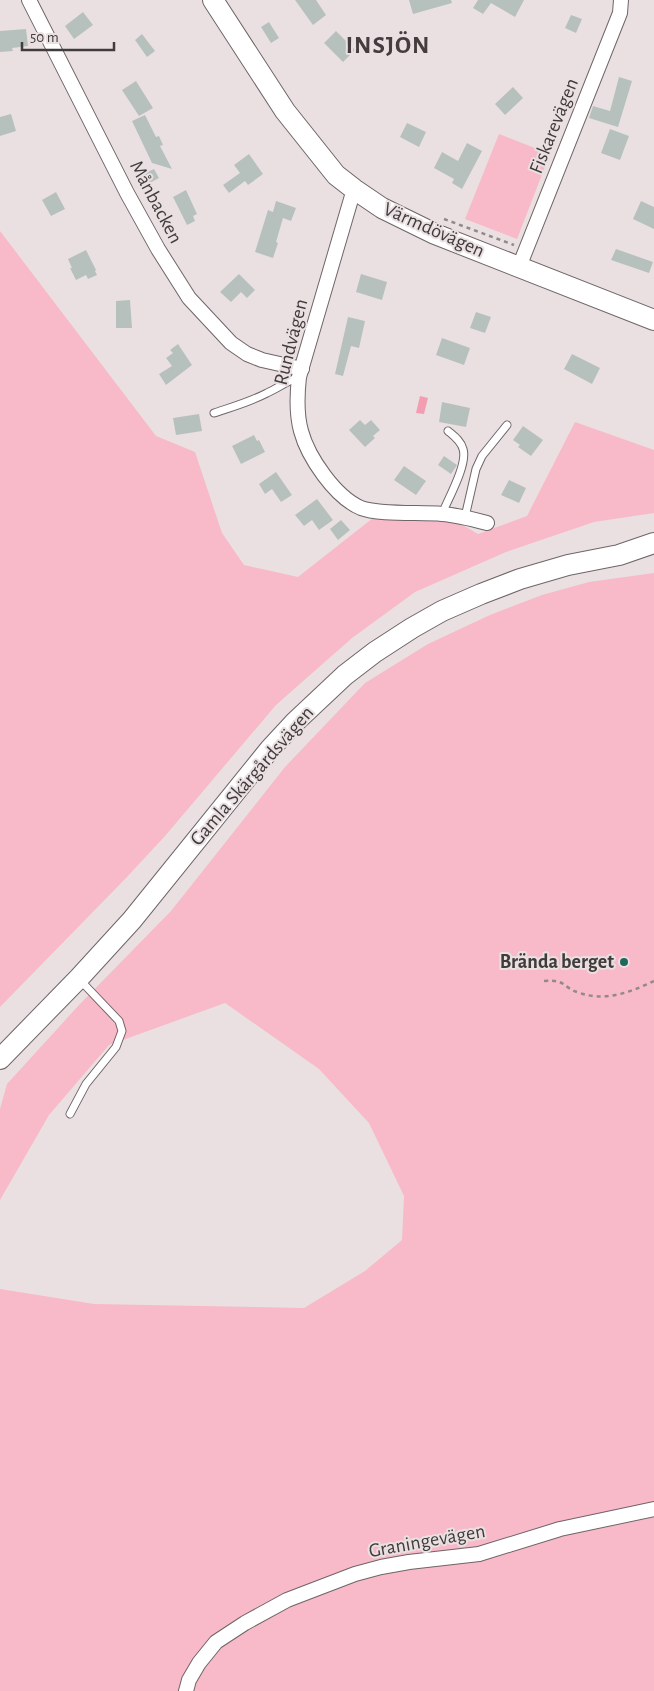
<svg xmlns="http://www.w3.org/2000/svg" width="654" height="1691" viewBox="0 0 654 1691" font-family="'Alegreya Sans',sans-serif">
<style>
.green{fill:#f8b9c8}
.water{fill:#f39db2}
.building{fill:#b6c1be}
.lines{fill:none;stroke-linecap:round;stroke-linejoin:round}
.service-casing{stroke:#6e6567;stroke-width:9}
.minor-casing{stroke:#6e6567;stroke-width:16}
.secondary-casing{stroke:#6e6567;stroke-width:22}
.path{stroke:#908a8b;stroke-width:2.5;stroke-dasharray:4 4;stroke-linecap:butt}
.service{stroke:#fff;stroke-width:7}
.minor{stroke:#fff;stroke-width:14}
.secondary{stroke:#fff;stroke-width:20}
.poi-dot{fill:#21675b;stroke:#eae0e2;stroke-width:2}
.labels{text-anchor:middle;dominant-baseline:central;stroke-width:4;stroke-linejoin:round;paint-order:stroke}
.street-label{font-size:20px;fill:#403c3c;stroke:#eae0e2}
.poi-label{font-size:20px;font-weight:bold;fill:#403c3c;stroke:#eae0e2;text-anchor:end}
.district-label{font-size:25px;font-weight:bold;letter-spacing:1px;fill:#443c3e;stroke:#eae0e2}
</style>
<rect width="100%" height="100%" fill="#eae0e2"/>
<path class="green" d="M499 134 550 154 517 239 465 219Z
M0 231 156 436 195 452 222 533 244 565 298 577 373 518 441 519 459 523 478 534 527 516 575 422 654 450V513L594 522 506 552 415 592 352 638 276 705 165 836 127 877 0 1007Z
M654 573V1504L477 1550 407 1556 241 1619 182 1691H0V1289L94 1304 304 1308 365 1271 402 1240 404 1196 369 1123 319 1069 225 1003 109 1045 49 1115 0 1200V1109L7 1084 79 1005 171 911 285 767 365 683 428 644 490 615 542 595 589 582Z
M654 1514V1691H191L193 1683 218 1645 290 1604 358 1578Z"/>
<path class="water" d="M420 396 428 398 424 414 416 413Z"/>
<path class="building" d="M295 0H316L326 15 313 25Z
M409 0H451L452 3 413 14Z
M478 0H524L515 17 491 3 483 14 473 8Z
M83 12 93 25 74 39 65 26Z
M571 15 582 19 576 33 565 28Z
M269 22 279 38 271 43 261 27Z
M26 29 28 46 12 48 13 51 0 52V31Z
M336 31 355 50 343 62 324 43Z
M142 34 155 51 147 57 135 40Z
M619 77 632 81 618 127 589 118 593 106 610 111Z
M136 81 153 108 139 116 122 90Z
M513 87 523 98 505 115 495 104Z
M11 114 16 131 0 136V117Z
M145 115 156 137 159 136 163 145 160 146 172 169 152 163 132 121Z
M407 123 426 132 419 147 400 137Z
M610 129 629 136 620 160 601 153Z
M467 143 482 151 462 189 452 183 454 179 434 168 442 152 458 161Z
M249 154 263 174 248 185 245 181 229 193 223 185 240 173 234 165Z
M154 169 159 178 144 186 139 176Z
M186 190 197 214 193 216 195 221 187 225 173 197Z
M56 192 65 209 51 216 42 200Z
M276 201 296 208 291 221 283 218 276 242 278 243 273 258 255 252 268 210 273 212Z
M641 201 654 207V229L633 219Z
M616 249 653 262 649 273 611 260Z
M86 250 96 270 95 271 97 275 88 279 86 275 76 280 70 268H72L68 259Z
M239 274 255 290 247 298 241 292 231 302 220 292Z
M361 274 387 282 382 300 356 292Z
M130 300 132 328H116V301Z
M476 312 491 317 485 333 470 328Z
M348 317 365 321 359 348 351 346 343 376 335 374Z
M442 338 470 348 464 365 436 355Z
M178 344 192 365 166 385 159 374 172 366 166 358 173 353 170 350Z
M572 354 600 368 592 384 564 369Z
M442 402 470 408 466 427 439 422Z
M199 414 202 431 176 435 173 418Z
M360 420 365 425 371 420 380 430 373 436 375 438 365 447 349 430Z
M523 426 543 440 531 456 518 447 520 445 513 440Z
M254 435 257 441 259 440 265 452 241 464 232 446Z
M444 456 457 465 451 474 438 465Z
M404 466 426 481 416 495 394 480Z
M276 472 292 495 281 502 272 489 265 494 259 484Z
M509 480 526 488 519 503 501 495Z
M317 499 333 520 319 530 312 520 304 526 295 515Z
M341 520 350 530 338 540 330 529Z"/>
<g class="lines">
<g class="service-casing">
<path id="service" d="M214 413C232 407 250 402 267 393 278 388 287 381 299 377
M442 514C448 499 468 464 463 449 461 441 454 436 448 431
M465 517 476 469 482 456 507 425
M70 1114 86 1084 116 1047 122 1031 119 1021 79 979"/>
</g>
<g class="minor-casing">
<path id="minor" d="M29 0 127 193 158 249 189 298 231 343 247 354 262 360 302 369
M354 189 299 377C297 395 296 413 301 431 308 457 335 497 361 508 379 515 421 512 442 514 457 515 472 519 487 523
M519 267 620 13 621 0
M186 1691 189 1680 199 1663 216 1642 245 1623 287 1600 355 1574 381 1567 409 1562 479 1554 560 1529 654 1509"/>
</g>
<g class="secondary-casing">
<path id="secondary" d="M213 0 285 111 336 175 354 189 382 208 435 234 654 320
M0 1059 79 978 132 920 270 749 295 722 345 675 375 652 412 628 442 611 481 594 520 579 568 565 619 555 654 543"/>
</g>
<path class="path" d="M444 219 514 245
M544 981C567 979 562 988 580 993 605 1002 631 992 654 981"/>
<use href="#service" class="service"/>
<use href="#minor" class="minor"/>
<use href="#secondary" class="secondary"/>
</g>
<circle class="poi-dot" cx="624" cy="962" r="5"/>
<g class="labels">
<g class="street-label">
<text transform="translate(554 126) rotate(-68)">Fiskarevägen</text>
<text transform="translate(156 202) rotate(62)">Månbacken</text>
<text transform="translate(434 230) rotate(24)">Värmdövägen</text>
<text transform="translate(291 342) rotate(-76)">Rundvägen</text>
<text transform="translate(252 776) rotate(-49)">Gamla Skärgårdsvägen</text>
<text transform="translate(427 1541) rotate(-10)">Graningevägen</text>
</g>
<g class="poi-label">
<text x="614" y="962">Brända berget</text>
</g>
<g class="district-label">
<text x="388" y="45">INSJÖN</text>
</g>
</g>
<path d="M22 42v8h92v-8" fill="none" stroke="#403c3c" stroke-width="2.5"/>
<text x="30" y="42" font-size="15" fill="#403c3c" stroke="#eae0e2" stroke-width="4" paint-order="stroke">50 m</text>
</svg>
